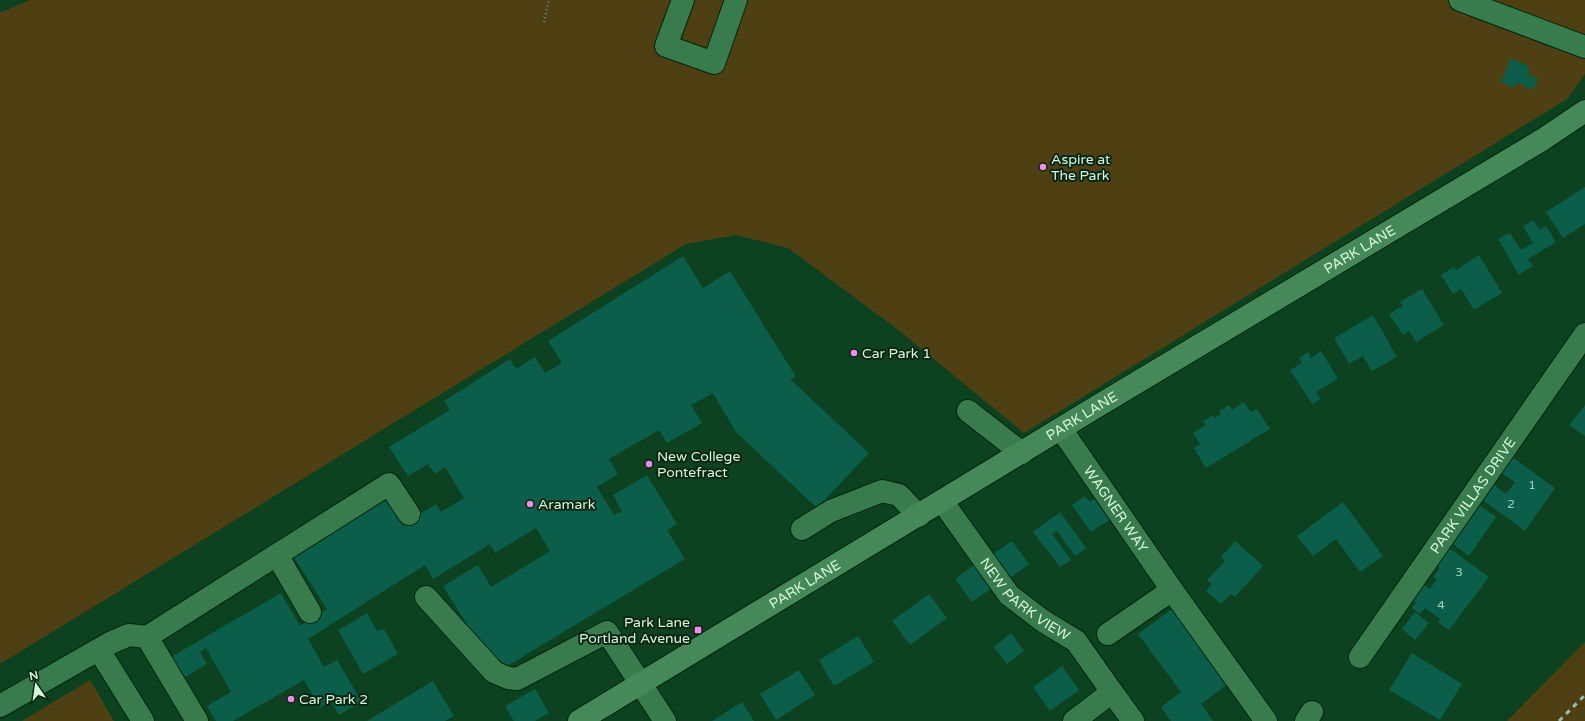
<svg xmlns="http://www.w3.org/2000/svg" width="1585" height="721" viewBox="0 0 1585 721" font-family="'Varela Round',sans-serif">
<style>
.green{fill:#4e4013}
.building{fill:#0b5e4a}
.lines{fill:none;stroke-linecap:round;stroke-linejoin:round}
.minor-casing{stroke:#02260e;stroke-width:24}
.major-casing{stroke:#02260e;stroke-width:24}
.path{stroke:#659273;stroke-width:2.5;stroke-dasharray:1 3;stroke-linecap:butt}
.minor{stroke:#387b4c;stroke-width:22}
.major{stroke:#458958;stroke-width:22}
.rail{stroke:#95bda0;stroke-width:3;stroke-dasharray:5 5;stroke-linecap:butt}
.poi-dot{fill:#f788ec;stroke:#082511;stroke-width:1.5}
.labels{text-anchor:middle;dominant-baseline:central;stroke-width:4;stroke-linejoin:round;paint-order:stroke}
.number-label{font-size:12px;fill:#a2d1b8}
.poi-label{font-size:14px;fill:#d5f7dc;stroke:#082511;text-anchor:start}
.street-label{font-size:14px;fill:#d5f7dc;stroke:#082511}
</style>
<rect width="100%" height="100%" fill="#0c421f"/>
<path class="green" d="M30 0H1585V74L1567 99 1024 433 897 329 788 248 736 235 686 244 0 664V13Z
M1585 642V721H1507Z
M90 680 114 721H22Z"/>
<path class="building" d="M1511 58 1530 67 1527 74 1538 78 1533 90 1516 82 1514 88 1501 82Z
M1585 187V224L1563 238 1546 212Z
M1533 220 1540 230 1546 226 1556 242 1528 259 1533 266 1519 275 1498 239 1510 233 1521 250 1533 243 1523 226Z
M1479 255 1502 293 1474 310 1461 289 1453 294 1441 275 1454 267 1456 270Z
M683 256 703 288 730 271 796 377 790 379 869 453 817 508 736 432 713 393 691 405 702 423 667 443 659 430 609 459 618 474 597 487 614 515 622 511 613 495 647 475 677 524 667 530 685 559 504 668 498 658 491 663 443 586 478 565 491 587 550 551 536 528 495 553 490 544 433 579 425 565 308 639 324 667 337 660 362 702 339 715 331 701 320 708 304 680 233 721H216L207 706 231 692 206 648 200 652 207 664 182 679 169 658 281 593 300 626 327 609 293 556 386 499 402 525 436 504 441 512 464 498 445 467 435 474 428 464 408 476 389 447 450 410 444 401 510 359 516 369 535 357 545 373 562 363 548 341Z
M1422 289 1444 325 1416 342 1409 331 1403 335 1389 314 1403 306 1400 302Z
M1373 315 1397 357 1372 371 1363 356 1349 364 1334 338Z
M1321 351 1338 379 1316 392 1321 399 1312 404 1290 370 1302 363 1299 358 1308 352 1311 358Z
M1244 402 1251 412 1257 409 1270 429 1206 468 1194 448 1200 444 1193 433 1206 425 1203 421 1213 415 1215 418 1221 414 1219 411 1229 405 1232 410Z
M1585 405V436L1569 425Z
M1511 456 1555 488 1525 531 1481 499 1492 483 1506 494 1515 482 1500 472Z
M1100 495 1112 518 1091 532 1072 505 1085 496 1090 502Z
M1343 502 1383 556 1360 572 1336 539 1313 556 1297 536Z
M1479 505 1496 517 1469 556 1453 544Z
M1060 512 1086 548 1075 556 1057 531 1052 534 1071 560 1060 567 1033 532Z
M1012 541 1029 564 1010 578 993 554Z
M1235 541 1263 566 1235 597 1231 594 1221 604 1206 591 1212 584 1207 580 1225 561 1221 557Z
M1446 546 1489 577 1449 630 1438 622 1440 619 1425 608 1420 614 1412 608 1416 602 1413 600 1424 585 1430 589 1437 579 1433 577 1440 568 1434 563Z
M974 565 991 589 972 602 955 579Z
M929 594 947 618 910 645 892 621Z
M1173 608 1228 684 1201 704 1213 721H1171L1161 707 1181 692 1138 634Z
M1415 612 1429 623 1415 640 1402 629Z
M367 613 377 631 384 629 398 654 363 674 338 630Z
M1011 633 1024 651 1007 664 994 647Z
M858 636 874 662 834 686 819 660Z
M1412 653 1462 684 1440 720 1389 690Z
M1062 666 1079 690 1050 711 1033 687Z
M799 670 815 695 776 720 760 694Z
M433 681 454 716 445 721H367Z
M535 689 549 713 535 721H514L505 706Z
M742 702 754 721H712L723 714Z"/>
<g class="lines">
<g class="minor-casing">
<g id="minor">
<path d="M683 0 666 46 714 63 736 0"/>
<path d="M1460 0 1585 47"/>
<path d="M968 411 1022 453"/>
<path id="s1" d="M1061 429 1172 590 1266 721"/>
<path id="s2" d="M942 501 1009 595 1043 621 1076 641 1112 692 1074 721"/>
<path d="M802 529 831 511 882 491 899 495 919 516"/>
<path d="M277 555 310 612"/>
<path d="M426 597 494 672 508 678 517 679 607 632 665 721"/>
<path d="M1108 634 1172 590"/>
<path d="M99 650 143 721"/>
<path id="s3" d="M1360 657 1585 334"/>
<path d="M1112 692 1133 721"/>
<path d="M0 706 110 643 129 635 147 637"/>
<path d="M197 721 147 637 389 484 409 514"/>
<path d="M1306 721 1312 712"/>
</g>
</g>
<g class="major-casing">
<g id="major">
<path id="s4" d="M579 721 1096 407 1542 140 1585 111"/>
</g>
</g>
<path class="path" d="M544 22 549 0"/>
<use href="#minor" class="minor"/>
<use href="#major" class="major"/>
<path class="rail" d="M1559 721 1585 695"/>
</g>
<g class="poi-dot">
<circle cx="1043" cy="167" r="4"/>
<circle cx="854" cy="353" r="4"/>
<circle cx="649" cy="464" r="4"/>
<circle cx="530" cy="504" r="4"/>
<rect x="694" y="626" width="8" height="8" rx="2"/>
<circle cx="291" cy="699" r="4"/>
</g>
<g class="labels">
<g class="number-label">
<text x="1532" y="485">1</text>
<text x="1511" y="504">2</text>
<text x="1459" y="572">3</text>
<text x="1441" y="605">4</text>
</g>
<g class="poi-label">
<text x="1051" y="159">Aspire at<tspan x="1051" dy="16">The Park</tspan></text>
<text x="862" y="353">Car Park 1</text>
<text x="657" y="456">New College<tspan x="657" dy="16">Pontefract</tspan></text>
<text x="538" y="504">Aramark</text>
<text x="690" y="622" text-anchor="end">Park Lane<tspan x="690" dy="16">Portland Avenue</tspan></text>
<text x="299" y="699">Car Park 2</text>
</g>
<g class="street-label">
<text stroke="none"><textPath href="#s4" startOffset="912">PARK LANE</textPath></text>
<text stroke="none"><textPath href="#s4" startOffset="588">PARK LANE</textPath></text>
<text stroke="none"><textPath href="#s3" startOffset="197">PARK VILLAS DRIVE</textPath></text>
<text stroke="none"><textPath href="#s1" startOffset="97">WAGNER WAY</textPath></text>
<text stroke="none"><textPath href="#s4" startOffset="264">PARK LANE</textPath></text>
<text stroke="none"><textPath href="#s2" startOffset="130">NEW PARK VIEW</textPath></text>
</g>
</g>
<g transform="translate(36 685) rotate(347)" stroke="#082511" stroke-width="3" paint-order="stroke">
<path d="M0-3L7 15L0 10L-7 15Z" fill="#d5f7dc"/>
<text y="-6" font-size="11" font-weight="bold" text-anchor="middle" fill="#d5f7dc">N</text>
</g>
</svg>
